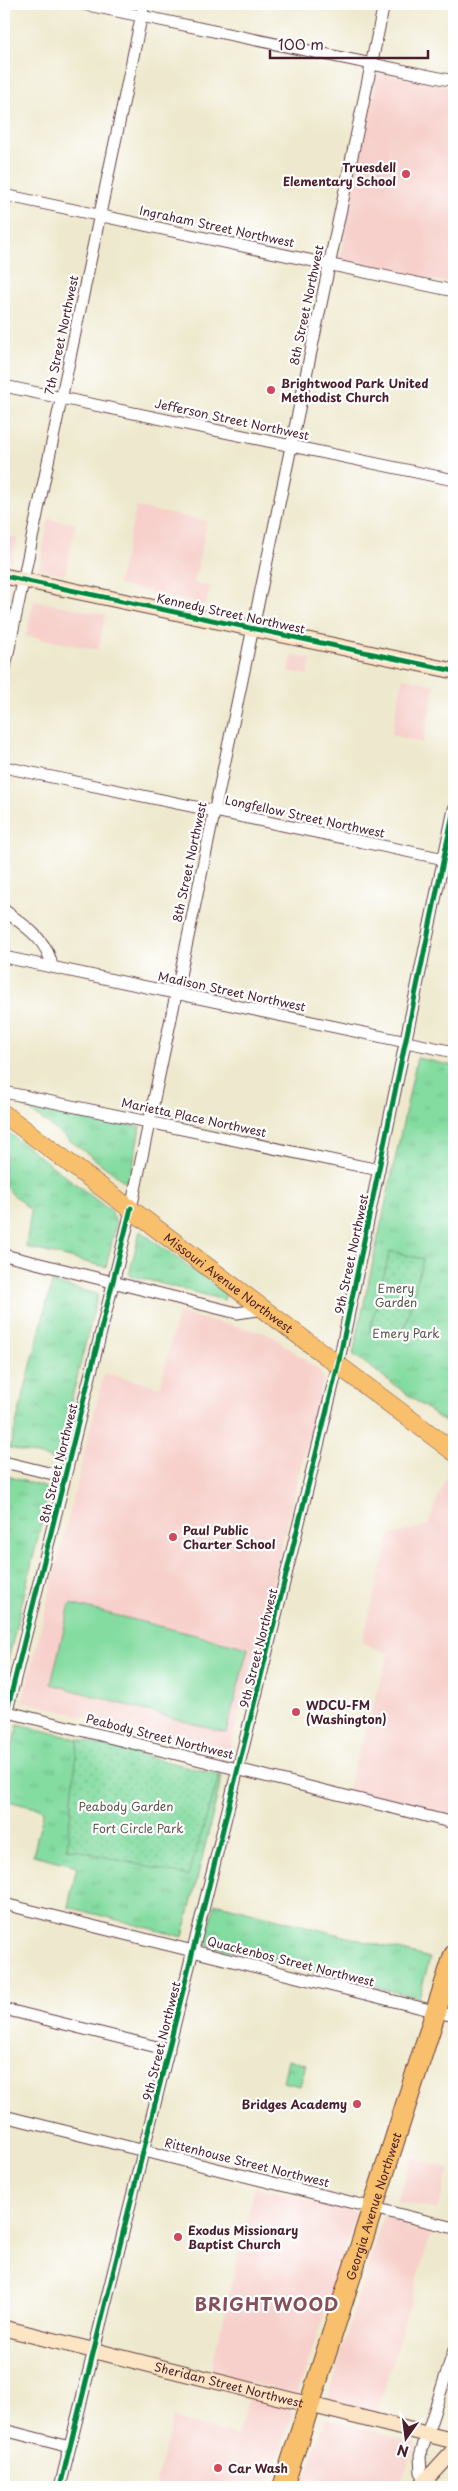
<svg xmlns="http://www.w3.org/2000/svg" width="458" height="2491" viewBox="0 0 458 2491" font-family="'Playpen Sans',sans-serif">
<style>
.built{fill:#f7d0cb}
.grass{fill:#84dca1;stroke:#677e66}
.park{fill:url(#park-tufts);stroke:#677e66}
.garden{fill:url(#garden-dots);stroke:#677e66}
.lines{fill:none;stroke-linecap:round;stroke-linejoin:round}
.street-casing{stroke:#633d43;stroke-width:13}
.secondary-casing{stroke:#633d43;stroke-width:17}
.primary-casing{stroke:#633d43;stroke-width:19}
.highway-casing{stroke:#633d43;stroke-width:22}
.street{stroke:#fff;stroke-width:11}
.secondary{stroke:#fce5c4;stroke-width:15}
.primary{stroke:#f8bf6c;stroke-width:18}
.highway{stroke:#f8bf6c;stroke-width:20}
.cycleway-casing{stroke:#fff;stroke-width:8}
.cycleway{stroke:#00873e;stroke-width:5}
.poi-dot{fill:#d1495b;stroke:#fff;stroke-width:2}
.labels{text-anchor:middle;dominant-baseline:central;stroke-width:4.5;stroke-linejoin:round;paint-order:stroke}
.poi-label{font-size:12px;font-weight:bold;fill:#4a1f2b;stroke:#fff;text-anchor:start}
.street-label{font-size:12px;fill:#4a1f2b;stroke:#fff}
.park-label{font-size:12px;fill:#5b584e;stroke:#fff}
.district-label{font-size:18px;font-weight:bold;letter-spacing:1px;fill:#855058;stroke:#fff}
</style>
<defs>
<pattern id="park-tufts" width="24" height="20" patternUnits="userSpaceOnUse" patternTransform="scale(1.25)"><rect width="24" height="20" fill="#84dca1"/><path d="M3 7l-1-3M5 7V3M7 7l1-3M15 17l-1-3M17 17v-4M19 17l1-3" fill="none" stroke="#74bc8b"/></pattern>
<pattern id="garden-dots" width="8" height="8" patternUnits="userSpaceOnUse" patternTransform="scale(1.25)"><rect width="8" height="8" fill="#84dca1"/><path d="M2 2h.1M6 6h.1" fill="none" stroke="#74bc8b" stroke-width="1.8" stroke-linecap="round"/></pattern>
</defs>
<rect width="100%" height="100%" fill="#fff"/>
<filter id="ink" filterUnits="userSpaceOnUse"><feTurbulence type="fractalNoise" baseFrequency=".02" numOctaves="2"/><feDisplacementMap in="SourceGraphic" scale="10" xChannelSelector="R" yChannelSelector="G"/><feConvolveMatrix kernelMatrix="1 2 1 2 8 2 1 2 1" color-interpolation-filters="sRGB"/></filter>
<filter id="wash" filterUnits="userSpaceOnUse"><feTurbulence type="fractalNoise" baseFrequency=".0096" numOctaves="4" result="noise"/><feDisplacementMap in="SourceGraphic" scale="20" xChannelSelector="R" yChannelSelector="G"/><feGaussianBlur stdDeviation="1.12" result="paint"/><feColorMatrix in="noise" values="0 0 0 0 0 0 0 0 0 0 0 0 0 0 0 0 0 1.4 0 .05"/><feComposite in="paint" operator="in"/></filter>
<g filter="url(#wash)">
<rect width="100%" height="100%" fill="#eee9ce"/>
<path class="built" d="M378 73 454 88V284L340 259Z
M136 507 207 521 194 583 210 587 206 605 118 585Z
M49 519 76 524 65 574 39 569Z
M4 535 17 539 11 563 4 562Z
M34 600 105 615 98 650 26 636Z
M292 655 311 659 308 675 289 671Z
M403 678 435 685 423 743 391 735Z
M178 1313 269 1334 319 1370 323 1379 229 1754 23 1701 104 1373 160 1387Z
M452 1461 454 1463V1816L347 1791 389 1653 362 1643 390 1536 428 1525Z
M412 2157 450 2169 437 2210 397 2201Z
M255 2186 357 2213 298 2394 210 2373Z
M383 2216 432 2231 376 2415 327 2400Z
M249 2397 289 2407 293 2413 268 2487H155L173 2418 237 2436Z
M326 2418 416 2443 399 2487H301Z"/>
<path class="grass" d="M70 1604 248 1648 226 1733 51 1684Z"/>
<path class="park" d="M417 1058 454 1066V1429L353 1354Z
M16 1100 140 1127 129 1185Z
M4 1129 112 1212 116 1224 106 1267 26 1247 31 1211 4 1186Z
M140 1231 226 1294 224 1300 129 1275Z
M52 1283 98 1294 56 1460 10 1448Z
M4 1475 50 1489 4 1676Z
M18 1724 222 1776 183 1937 68 1907 77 1866 33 1855 44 1810 4 1800V1780Z
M215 1903 430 1958 419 1998 207 1945 206 1940Z
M288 2059 306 2064 300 2086 283 2082Z"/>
<path class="garden" d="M390 1251 423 1259 402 1338 370 1330Z
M78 1739 220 1775 188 1876 67 1848Z"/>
</g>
<g filter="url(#ink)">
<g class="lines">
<g class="street-casing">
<path id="street" d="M83 4 454 81
M4 195 454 291
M4 386 454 480
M4 672 144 4
M4 767 454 861
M4 910C24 925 49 941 52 967
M4 957 454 1052
M4 1092 379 1170
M4 1255 237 1313 265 1309
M4 1462 65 1477
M4 1711 454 1823
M4 1723 128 1223 384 4
M4 1904 454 2016
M4 2009 169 2050
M4 2116 454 2228
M4 2430 70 2447
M426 2480 421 2472 420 2456 454 2350
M60 2487 338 1365 454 809"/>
</g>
<g class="secondary-casing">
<g id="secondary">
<path d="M4 576 454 671"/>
<path id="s1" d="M4 2328 454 2441"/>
<path d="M420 2487 454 2450"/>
</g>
</g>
<g class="primary-casing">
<g id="primary">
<path id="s2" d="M4 1114 454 1452"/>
</g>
</g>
<g class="highway-casing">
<g id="highway">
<path id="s3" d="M283 2487 454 1955"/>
</g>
</g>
<use href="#street" class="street"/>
<use href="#secondary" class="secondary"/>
<use href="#primary" class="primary"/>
<use href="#highway" class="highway"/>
<g class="cycleway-casing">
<path id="cycleway" d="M4 576 454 671
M4 1723 131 1208
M60 2487 338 1365 454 809"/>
</g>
<use href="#cycleway" class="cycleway"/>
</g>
</g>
<g class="poi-dot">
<circle cx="406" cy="174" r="5"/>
<circle cx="271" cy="390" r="5"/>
<circle cx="173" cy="1537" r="5"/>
<circle cx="296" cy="1712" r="5"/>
<circle cx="357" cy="2104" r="5"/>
<circle cx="178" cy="2237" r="5"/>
<circle cx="218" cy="2468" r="5"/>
</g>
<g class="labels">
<g class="poi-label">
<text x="396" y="167" text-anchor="end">Truesdell<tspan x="396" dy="14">Elementary School</tspan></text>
<text x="281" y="383">Brightwood Park United<tspan x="281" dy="14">Methodist Church</tspan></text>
<text x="183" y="1530">Paul Public<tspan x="183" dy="14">Charter School</tspan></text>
<text x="306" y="1705">WDCU-FM<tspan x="306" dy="14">(Washington)</tspan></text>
<text x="347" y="2104" text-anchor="end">Bridges Academy</text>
<text x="188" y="2230">Exodus Missionary<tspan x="188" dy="14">Baptist Church</tspan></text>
<text x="228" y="2468">Car Wash</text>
</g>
<g class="street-label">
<text transform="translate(217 226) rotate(12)">Ingraham Street Northwest</text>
<text transform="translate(306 305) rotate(-78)">8th Street Northwest</text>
<text transform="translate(61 335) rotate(-78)">7th Street Northwest</text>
<text transform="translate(232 419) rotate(12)">Jefferson Street Northwest</text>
<text transform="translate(231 613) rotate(12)">Kennedy Street Northwest</text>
<text transform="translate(305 816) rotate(12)">Longfellow Street Northwest</text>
<text transform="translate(189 862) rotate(-78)">8th Street Northwest</text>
<text transform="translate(232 991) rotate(12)">Madison Street Northwest</text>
<text transform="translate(194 1117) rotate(12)">Marietta Place Northwest</text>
<text transform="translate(351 1254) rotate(-78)">9th Street Northwest</text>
<text stroke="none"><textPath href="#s2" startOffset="281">Missouri Avenue Northwest</textPath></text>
<text transform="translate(58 1463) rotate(-76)">8th Street Northwest</text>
<text transform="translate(258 1648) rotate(-76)">9th Street Northwest</text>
<text transform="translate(160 1736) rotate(14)">Peabody Street Northwest</text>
<text transform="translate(291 1961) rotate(14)">Quackenbos Street Northwest</text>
<text transform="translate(161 2041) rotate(-76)">9th Street Northwest</text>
<text transform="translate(247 2162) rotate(14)">Rittenhouse Street Northwest</text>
<text stroke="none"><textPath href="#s3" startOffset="295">Georgia Avenue Northwest</textPath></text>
<text stroke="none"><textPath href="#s1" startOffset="232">Sheridan Street Northwest</textPath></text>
</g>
<g class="park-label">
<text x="396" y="1288">Emery<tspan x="396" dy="14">Garden</tspan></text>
<text x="406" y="1333">Emery Park</text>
<text x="126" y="1806">Peabody Garden</text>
<text x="138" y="1828">Fort Circle Park</text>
</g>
<g class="district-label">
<text x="267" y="2303">BRIGHTWOOD</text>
</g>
</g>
<rect width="458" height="2491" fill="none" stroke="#fff" stroke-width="20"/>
<g transform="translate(406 2438) rotate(194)" stroke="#ffffff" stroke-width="4" paint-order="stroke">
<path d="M0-4L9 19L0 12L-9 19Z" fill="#4a1f2b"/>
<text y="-8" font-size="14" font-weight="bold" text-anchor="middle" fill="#4a1f2b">N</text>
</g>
<path d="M270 50v8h158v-8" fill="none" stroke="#4a1f2b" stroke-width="2.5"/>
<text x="278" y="50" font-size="15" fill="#4a1f2b" stroke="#ffffff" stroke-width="4" paint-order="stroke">100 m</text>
</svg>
